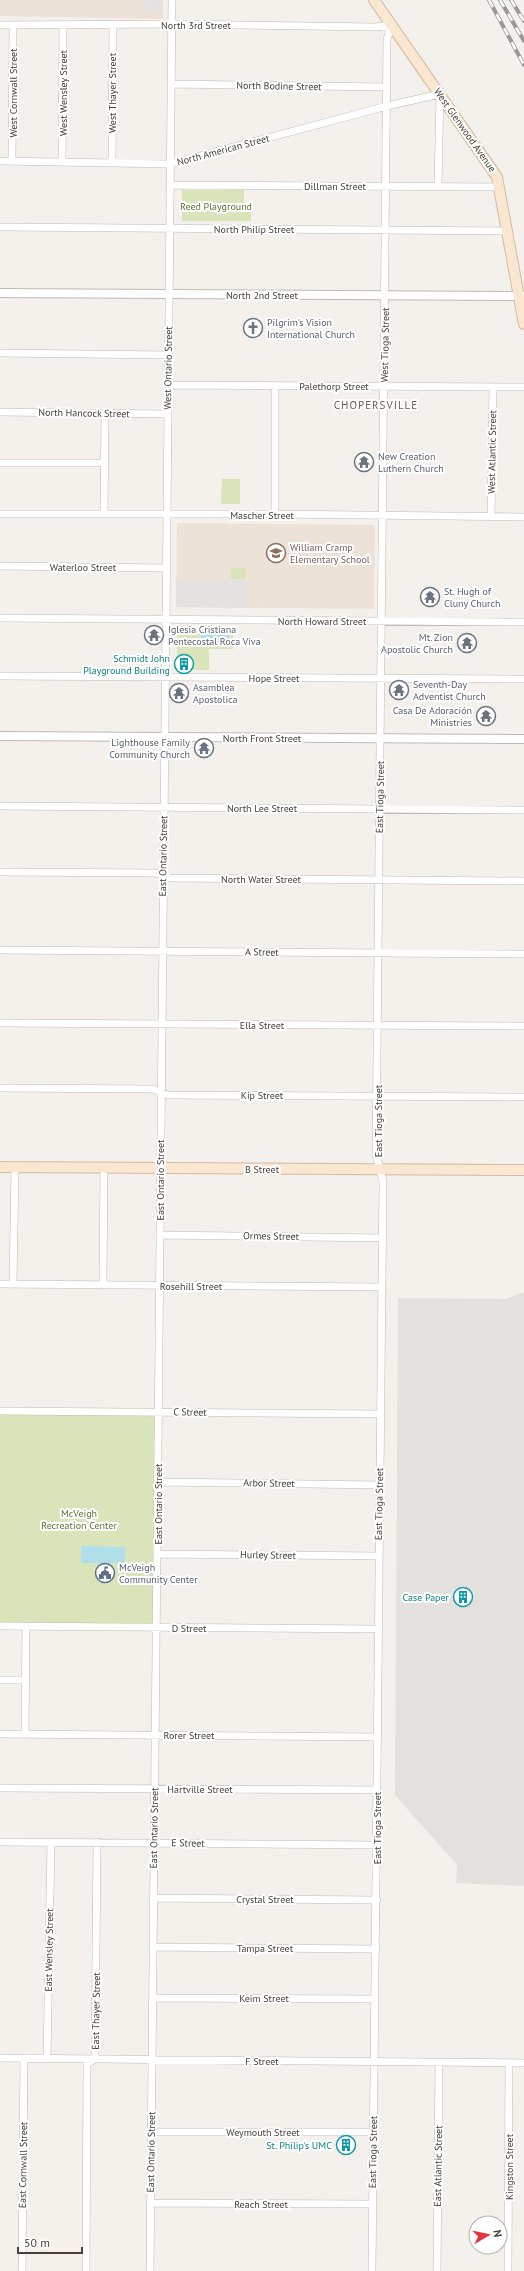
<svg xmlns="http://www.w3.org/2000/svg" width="524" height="2271" viewBox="0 0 524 2271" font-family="'PT Sans',sans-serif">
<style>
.industrial{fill:#e4e0dd}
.education{fill:#ece2d8}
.green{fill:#dae4ba}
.parking{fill:#e4e1e0}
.water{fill:#b0dfea}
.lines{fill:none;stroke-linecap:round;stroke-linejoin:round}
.minor-casing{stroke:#c2b9b2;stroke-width:8}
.tertiary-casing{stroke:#c2b9b2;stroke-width:10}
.secondary-casing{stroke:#d2bba3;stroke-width:12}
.minor{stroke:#fff;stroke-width:7}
.tertiary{stroke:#fff;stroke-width:8}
.secondary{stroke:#f9e7d1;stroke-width:10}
.rail-casing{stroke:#999;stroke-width:4}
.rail{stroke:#fff;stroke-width:2.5;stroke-dasharray:8;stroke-linecap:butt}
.labels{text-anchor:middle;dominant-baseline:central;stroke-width:4;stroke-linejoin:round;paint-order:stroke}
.street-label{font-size:10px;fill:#48403a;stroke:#fff}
.park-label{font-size:10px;fill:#5a7433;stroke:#fff}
.worship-label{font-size:10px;fill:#5b616d;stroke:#fff;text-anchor:start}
.education-label{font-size:10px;fill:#785e54;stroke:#fff;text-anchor:start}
.culture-label{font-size:10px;fill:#0d838f;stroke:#fff;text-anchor:end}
.service-label{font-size:10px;fill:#4e5e75;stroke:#fff;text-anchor:start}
.neighbourhood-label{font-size:11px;letter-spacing:1px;fill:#6a5c53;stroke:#fff}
</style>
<rect width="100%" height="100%" fill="#f4f0ec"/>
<path class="industrial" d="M524 1292V1886L456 1883 457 1865 395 1795 398 1298 505 1299Z"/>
<path class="education" d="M0 0H163V19L0 16Z
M177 523 375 525 374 609 176 607Z"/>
<path class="green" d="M182 190H244V206H251V221H182Z
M222 479H240V504H221Z
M231 568H246V579H231Z
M177 629H233V649H209V670H177Z
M0 1411 158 1412 157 1628 0 1626Z"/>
<path class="parking" d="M145 0H162V12H145Z
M176 580H249V608L176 607Z"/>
<path class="water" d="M201 632H229V646L201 647Z
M81 1546 125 1547V1563H81Z"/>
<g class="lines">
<g class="minor-casing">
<path id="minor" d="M0 25 179 24 376 27 391 25 387 40 376 1155 383 1181 372 2271
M171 84 387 87
M0 161 170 164 387 106 440 94 438 186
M12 161 13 25
M62 161 63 25
M112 162 113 25
M170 185 500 187
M0 227 508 231
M0 353 168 355
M168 385 524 387
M0 412 167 414
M0 463H104
M0 514H275L524 517
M104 514 105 413
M275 514V386
M491 517 493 387
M0 566 166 568
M0 618 524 622
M0 676 524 679
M0 806 524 810
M0 872 155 873 170 878 524 881
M0 950 524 954
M0 1023 524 1026
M0 1088 153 1089 168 1095 524 1097
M160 1235 382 1238
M0 1284 382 1287
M13 1284 15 1167
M103 1284 104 1167
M0 1411 381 1414
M158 1482 379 1485
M158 1554 378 1556
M0 1626 378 1629
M0 1680H25
M0 1734 378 1737
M25 1734 26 1627
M0 1788 376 1790
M0 1842 377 1845
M153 1898 377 1900
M154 1947 376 1949
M153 1998 375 1999
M0 2058 524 2063
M47 2058 51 1842
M152 2132H374
M150 2203 372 2204
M22 2271 24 2058
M86 2271 87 2064 95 2059 97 1842
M150 2271 172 0
M437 2271 439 2062
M508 2271 509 2063"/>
</g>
<g class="tertiary-casing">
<path id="tertiary" d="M0 293 524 296
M0 736 524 739"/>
</g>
<g class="secondary-casing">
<path id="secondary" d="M374 0 497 177 524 324
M0 1167 524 1170"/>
</g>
<use href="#minor" class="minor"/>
<use href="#tertiary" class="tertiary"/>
<use href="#secondary" class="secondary"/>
<g class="rail-casing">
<path id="rail" d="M489 0 524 65
M500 0 524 41
M511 0 524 21"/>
</g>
<use href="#rail" class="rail"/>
</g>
<defs>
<g id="church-ring" transform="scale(1)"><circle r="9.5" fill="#fff" stroke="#6b7280" stroke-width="1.5"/><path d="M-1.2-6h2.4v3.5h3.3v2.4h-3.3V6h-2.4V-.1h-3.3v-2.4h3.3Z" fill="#6b7280"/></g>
<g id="temple-ring" transform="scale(1)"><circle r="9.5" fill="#fff" stroke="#6b7280" stroke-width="1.5"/><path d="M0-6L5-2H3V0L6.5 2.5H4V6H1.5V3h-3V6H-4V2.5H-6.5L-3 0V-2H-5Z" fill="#6b7280"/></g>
<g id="school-ring" transform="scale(1)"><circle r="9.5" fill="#fff" stroke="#8d6e63" stroke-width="1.5"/><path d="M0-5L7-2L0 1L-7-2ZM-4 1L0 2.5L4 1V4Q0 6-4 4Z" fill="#8d6e63"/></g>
<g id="building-ring" transform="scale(1)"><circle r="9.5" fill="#fff" stroke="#0f9aa8" stroke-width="1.5"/><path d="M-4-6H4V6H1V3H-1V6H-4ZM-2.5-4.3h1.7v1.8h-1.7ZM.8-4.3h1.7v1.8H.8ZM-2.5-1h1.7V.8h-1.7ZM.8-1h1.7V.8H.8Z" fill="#0f9aa8"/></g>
<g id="civic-ring" transform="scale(1)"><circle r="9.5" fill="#fff" stroke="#5c6f8a" stroke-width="1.5"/><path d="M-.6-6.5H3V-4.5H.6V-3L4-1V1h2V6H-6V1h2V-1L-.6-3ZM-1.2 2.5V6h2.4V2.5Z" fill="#5c6f8a"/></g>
</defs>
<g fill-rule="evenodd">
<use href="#church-ring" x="253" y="328"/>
<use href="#temple-ring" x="364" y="462"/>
<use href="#school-ring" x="276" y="553"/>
<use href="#temple-ring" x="430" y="597"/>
<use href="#temple-ring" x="154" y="635"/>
<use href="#temple-ring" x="467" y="643"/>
<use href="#building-ring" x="184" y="664"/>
<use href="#temple-ring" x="399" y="690"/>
<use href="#temple-ring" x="179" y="693"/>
<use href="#temple-ring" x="486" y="716"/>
<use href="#temple-ring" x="204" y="748"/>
<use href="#civic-ring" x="105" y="1573"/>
<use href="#building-ring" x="463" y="1597"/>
<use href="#building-ring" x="346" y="2145"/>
</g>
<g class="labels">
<g class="street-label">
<text x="196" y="25">North 3rd Street</text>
<text transform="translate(279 86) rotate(1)">North Bodine Street</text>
<text transform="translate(13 93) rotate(-90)">West Cornwall Street</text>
<text transform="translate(63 93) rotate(-90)">West Wensley Street</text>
<text transform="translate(112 93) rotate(-90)">West Thayer Street</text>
<text transform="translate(465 130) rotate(55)">West Glenwood Avenue</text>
<text transform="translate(223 150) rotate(-15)">North American Street</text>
<text x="335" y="186">Dillman Street</text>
<text x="254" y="229">North Philip Street</text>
<text x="262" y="295">North 2nd Street</text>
<text transform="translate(385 345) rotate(-89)">West Tioga Street</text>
<text transform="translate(168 368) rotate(-89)">West Ontario Street</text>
<text x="334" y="386">Palethorp Street</text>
<text transform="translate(84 413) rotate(1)">North Hancock Street</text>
<text transform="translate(492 452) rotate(-89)">West Atlantic Street</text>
<text x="262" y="515">Mascher Street</text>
<text x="83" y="567">Waterloo Street</text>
<text x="322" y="621">North Howard Street</text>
<text x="274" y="678">Hope Street</text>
<text x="262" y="738">North Front Street</text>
<text transform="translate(380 797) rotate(-89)">East Tioga Street</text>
<text x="262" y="808">North Lee Street</text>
<text transform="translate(163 856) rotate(-89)">East Ontario Street</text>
<text x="261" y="879">North Water Street</text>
<text transform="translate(262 952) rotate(1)">A Street</text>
<text x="262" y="1025">Ella Street</text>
<text x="262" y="1095">Kip Street</text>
<text transform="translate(378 1121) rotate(-90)">East Tioga Street</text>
<text x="262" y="1169">B Street</text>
<text transform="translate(160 1180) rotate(-90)">East Ontario Street</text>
<text transform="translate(271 1236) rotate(1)">Ormes Street</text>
<text x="191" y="1286">Rosehill Street</text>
<text transform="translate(190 1412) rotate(1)">C Street</text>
<text transform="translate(269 1483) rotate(1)">Arbor Street</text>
<text transform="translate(158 1504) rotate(-90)">East Ontario Street</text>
<text transform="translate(379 1504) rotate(-89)">East Tioga Street</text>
<text transform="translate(268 1555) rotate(1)">Hurley Street</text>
<text x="189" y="1628">D Street</text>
<text x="189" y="1735">Rorer Street</text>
<text x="200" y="1789">Hartville Street</text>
<text transform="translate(154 1828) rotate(-89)">East Ontario Street</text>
<text transform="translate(377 1828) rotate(-90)">East Tioga Street</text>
<text transform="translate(188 1843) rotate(1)">E Street</text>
<text x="265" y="1899">Crystal Street</text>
<text x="265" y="1948">Tampa Street</text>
<text transform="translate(49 1950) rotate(-89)">East Wensley Street</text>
<text x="264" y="1998">Keim Street</text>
<text transform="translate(96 2011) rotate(-89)">East Thayer Street</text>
<text x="262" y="2061">F Street</text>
<text x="263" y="2132">Weymouth Street</text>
<text transform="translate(151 2152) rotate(-89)">East Ontario Street</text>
<text transform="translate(373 2152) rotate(-89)">East Tioga Street</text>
<text transform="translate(23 2165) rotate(-89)">East Cornwall Street</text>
<text transform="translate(438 2166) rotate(-89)">East Atlantic Street</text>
<text transform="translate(509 2167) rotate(-90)">Kingston Street</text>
<text x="261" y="2204">Reach Street</text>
</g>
<g class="park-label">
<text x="216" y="206">Reed Playground</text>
<text x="79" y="1513">McVeigh<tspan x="79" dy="12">Recreation Center</tspan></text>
</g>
<g class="worship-label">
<text x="267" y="322">Pilgrim's Vision<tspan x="267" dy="12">International Church</tspan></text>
<text x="378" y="456">New Creation<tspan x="378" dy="12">Luthern Church</tspan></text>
<text x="444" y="591">St. Hugh of<tspan x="444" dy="12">Cluny Church</tspan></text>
<text x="168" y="629">Iglesia Cristiana<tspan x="168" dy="12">Pentecostal Roca Viva</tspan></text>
<text x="453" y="637" text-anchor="end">Mt. Zion<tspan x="453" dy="12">Apostolic Church</tspan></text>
<text x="413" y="684">Seventh-Day<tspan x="413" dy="12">Adventist Church</tspan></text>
<text x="193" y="687">Asamblea<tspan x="193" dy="12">Apostolica</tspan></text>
<text x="472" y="710" text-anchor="end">Casa De Adoración<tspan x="472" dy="12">Ministries</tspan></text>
<text x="190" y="742" text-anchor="end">Lighthouse Family<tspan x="190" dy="12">Community Church</tspan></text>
</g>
<g class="education-label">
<text x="290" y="547">William Cramp<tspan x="290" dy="12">Elementary School</tspan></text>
</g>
<g class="culture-label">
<text x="170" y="658">Schmidt John<tspan x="170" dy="12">Playground Building</tspan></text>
<text x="449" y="1597">Case Paper</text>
<text x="332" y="2145">St. Philip's UMC</text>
</g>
<g class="service-label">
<text x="119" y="1567">McVeigh<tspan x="119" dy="12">Community Center</tspan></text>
</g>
<g class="neighbourhood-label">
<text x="376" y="405">CHOPERSVILLE</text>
</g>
</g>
<g transform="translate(488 2235) rotate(81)"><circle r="19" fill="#ffffff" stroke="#b6b3b0"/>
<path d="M0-3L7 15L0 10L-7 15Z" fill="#e33540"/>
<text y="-6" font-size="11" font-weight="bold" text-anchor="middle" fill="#48403a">N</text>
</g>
<path d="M18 2247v6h64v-6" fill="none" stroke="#48403a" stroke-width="2"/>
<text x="24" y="2247" font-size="12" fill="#48403a" stroke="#ffffff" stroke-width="3" paint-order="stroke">50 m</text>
</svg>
